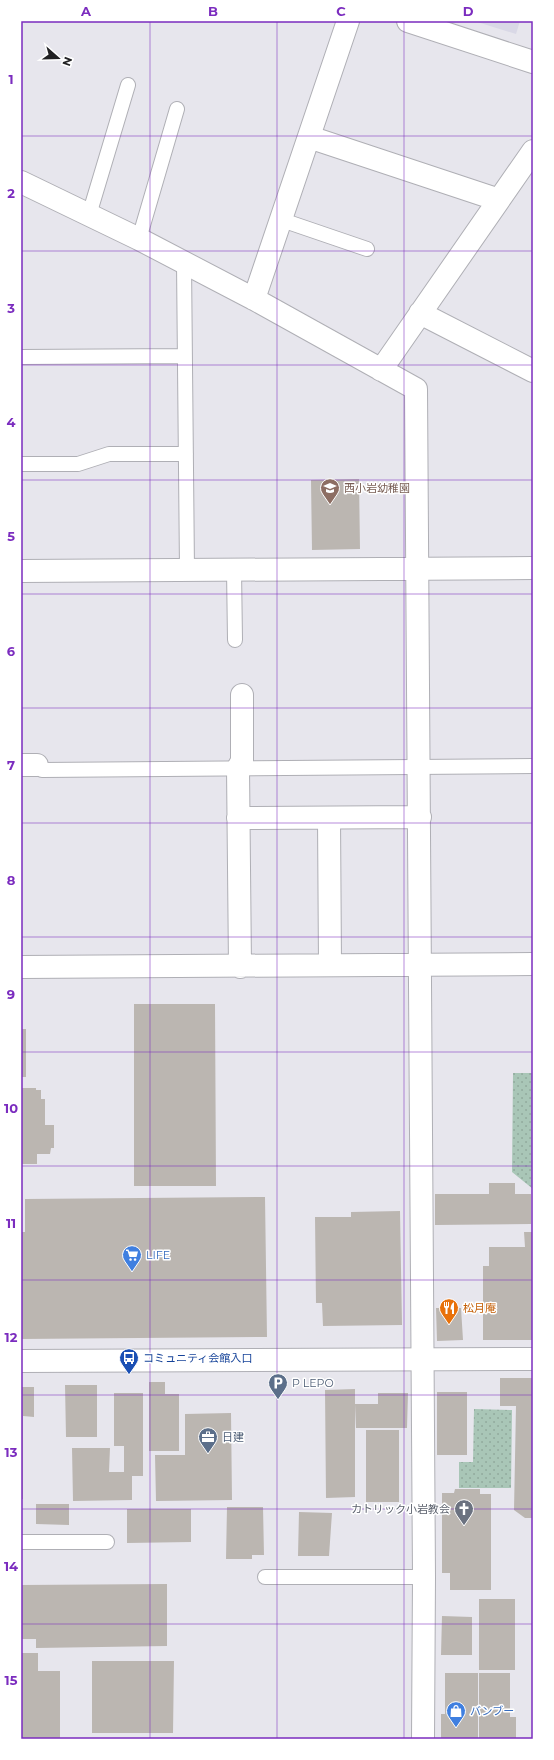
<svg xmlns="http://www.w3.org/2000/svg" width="554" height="1760" viewBox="0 0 554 1760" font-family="Montserrat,'Noto Sans JP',sans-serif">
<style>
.built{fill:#d9d8e6}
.grass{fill:url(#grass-dots)}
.building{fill:#bbb6b1}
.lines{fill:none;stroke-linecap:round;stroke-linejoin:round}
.lane-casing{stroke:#afafb5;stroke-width:16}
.street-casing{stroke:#afafb5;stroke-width:24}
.secondary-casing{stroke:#afafb5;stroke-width:24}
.lane{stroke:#fff;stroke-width:14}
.street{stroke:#fff;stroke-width:22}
.secondary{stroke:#fff;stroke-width:22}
.grid{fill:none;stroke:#7b2cbf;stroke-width:1;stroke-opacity:0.55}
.labels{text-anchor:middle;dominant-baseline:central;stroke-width:3;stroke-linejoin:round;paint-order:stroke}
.education-label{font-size:11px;fill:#785e54;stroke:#fff;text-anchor:start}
.shop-label{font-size:11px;fill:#366cbe;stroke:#fff;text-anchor:start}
.food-label{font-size:11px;fill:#c56008;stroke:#fff;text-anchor:start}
.transit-label{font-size:11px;fill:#164399;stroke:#fff;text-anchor:start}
.service-label{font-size:11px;fill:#4e5e75;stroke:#fff;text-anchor:start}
.worship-label{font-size:11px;fill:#5b616d;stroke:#fff;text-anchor:end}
.neatline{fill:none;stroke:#7b2cbf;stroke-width:1.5}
.grid-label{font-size:13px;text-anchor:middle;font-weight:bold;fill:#7b2cbf}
</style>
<defs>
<pattern id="grass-dots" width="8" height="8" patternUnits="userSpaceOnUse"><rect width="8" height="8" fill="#a9c6b7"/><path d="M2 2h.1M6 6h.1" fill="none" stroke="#91aa9d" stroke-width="1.8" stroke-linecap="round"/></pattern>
</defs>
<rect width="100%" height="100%" fill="#e7e6ed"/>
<path class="built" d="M474 21H520L516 34Z"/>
<path class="grass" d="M513 1073H533V1189L512 1172Z
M474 1409 512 1410 511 1488H459V1462H473Z"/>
<path class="building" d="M359 479 360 549 312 550 311 480Z
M134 1004H215L216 1186H134Z
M21 1029H26V1077H21Z
M21 1088H36V1090H41V1099H45V1125H54V1148H51L50 1154H37V1164H21Z
M489 1183H515V1194H531V1224L435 1225V1194H489Z
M265 1197 267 1337 21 1339V1232H25V1199Z
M400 1211 402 1325 323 1326 322 1303H316L315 1217H351V1212Z
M524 1232H533V1340H483V1266H489V1247H525Z
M436 1308H461L463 1340 437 1341Z
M500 1378H533V1518H525L514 1510 516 1406H500Z
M149 1382H165V1394H179V1451H149Z
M65 1385H97V1437H66Z
M21 1387H34V1417L23 1416V1499H21Z
M355 1389V1497L326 1498 325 1390Z
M437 1392H467V1455H437Z
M114 1393H143V1476H132V1500L73 1501 72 1448H110L109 1472H124V1446H114Z
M378 1393H408L407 1428H356L355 1404H378Z
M231 1413 232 1500 156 1501 155 1455H185V1414Z
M366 1430H399V1502H366Z
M455 1489H480V1494H491V1590H450V1573H442V1493H454Z
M36 1504H69V1525L36 1524Z
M227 1507H263L264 1555H252V1559H226Z
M127 1509H191V1542L127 1543Z
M299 1512 332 1513 329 1556H298Z
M167 1584V1646L36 1648V1639H21V1585Z
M479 1599H515V1670H479Z
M442 1616 472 1617V1655H441Z
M21 1653H38V1671H60V1739H21Z
M92 1661H174L173 1733H92Z
M445 1673H478V1739H441V1714H445Z
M479 1673H510V1717H516V1739H479Z"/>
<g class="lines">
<g class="lane-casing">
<path id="lane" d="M89 215 128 85
M282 220 367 249
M139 239 177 109
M184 263 187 570
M21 357 184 356
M21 464H78L109 454H186
M234 570 235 640
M37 765 42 770 533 766
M21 1542H107
M265 1577H424"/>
</g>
<g class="street-casing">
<path id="street" d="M408 21 533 62
M309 137 499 200
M21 182 139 239 254 299 416 389 424 1577 423 1739
M254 299 348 21
M420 313 533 371
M381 370 533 151
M21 571 533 568
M21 765H37
M238 818 420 817
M329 818 330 965
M21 967 533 964
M240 967 238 768 242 761V695"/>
</g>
<g class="secondary-casing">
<path id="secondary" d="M21 1361 533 1359"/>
</g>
<use href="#lane" class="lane"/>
<use href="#street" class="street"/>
<use href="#secondary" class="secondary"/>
</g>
<path class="grid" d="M150 21V1739M277 21V1739M404 21V1739M21 136H533M21 251H533M21 365H533M21 480H533M21 594H533M21 708H533M21 823H533M21 937H533M21 1052H533M21 1166H533M21 1280H533M21 1395H533M21 1509H533M21 1624H533"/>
<defs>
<g id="school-pin" transform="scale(1)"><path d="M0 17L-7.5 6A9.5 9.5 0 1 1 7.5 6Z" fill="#8d6e63" stroke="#fff"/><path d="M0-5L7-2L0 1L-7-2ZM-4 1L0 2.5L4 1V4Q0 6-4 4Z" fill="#fff"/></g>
<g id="supermarket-pin" transform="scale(1)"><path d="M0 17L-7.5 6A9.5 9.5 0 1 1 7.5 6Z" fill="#3f7fe0" stroke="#fff"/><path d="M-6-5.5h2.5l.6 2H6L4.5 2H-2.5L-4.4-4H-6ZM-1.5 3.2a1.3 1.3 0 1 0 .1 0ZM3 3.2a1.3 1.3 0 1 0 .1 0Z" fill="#fff"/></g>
<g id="restaurant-pin" transform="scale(1)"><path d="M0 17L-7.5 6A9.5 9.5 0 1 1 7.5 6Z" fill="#e8710a" stroke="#fff"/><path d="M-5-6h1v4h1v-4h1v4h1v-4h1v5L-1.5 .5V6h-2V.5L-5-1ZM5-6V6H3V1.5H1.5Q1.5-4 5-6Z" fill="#fff"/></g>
<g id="bus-pin" transform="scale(1)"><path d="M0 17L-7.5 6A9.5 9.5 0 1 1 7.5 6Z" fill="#1a4fb4" stroke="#fff"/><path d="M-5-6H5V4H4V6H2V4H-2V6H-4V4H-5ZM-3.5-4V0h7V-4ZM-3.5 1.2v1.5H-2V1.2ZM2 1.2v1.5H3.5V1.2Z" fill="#fff"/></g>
<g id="parking-pin" transform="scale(1)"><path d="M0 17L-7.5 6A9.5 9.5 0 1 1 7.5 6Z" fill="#5c6f8a" stroke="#fff"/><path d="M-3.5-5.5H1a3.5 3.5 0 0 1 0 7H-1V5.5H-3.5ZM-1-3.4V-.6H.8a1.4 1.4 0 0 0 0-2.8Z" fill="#fff"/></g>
<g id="office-pin" transform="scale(1)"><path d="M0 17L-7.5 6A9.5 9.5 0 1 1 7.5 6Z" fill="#5c6f8a" stroke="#fff"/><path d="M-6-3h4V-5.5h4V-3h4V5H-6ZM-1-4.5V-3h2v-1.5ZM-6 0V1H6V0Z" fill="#fff"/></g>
<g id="church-pin" transform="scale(1)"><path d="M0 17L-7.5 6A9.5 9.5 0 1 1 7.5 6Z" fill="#6b7280" stroke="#fff"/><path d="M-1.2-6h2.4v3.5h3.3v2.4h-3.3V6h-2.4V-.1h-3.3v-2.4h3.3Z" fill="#fff"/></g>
<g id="shop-pin" transform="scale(1)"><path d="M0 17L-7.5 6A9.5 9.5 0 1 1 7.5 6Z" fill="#3f7fe0" stroke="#fff"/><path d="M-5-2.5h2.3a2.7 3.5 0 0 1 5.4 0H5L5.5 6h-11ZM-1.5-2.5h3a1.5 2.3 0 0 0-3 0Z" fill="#fff"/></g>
</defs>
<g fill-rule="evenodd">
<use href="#school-pin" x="330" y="488"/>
<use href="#supermarket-pin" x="132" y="1255"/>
<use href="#restaurant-pin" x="449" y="1308"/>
<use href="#bus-pin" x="129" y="1358"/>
<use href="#parking-pin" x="278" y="1383"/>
<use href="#office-pin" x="208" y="1437"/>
<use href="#church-pin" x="464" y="1509"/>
<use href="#shop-pin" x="456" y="1711"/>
</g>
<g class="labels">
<g class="education-label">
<text x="344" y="488">西小岩幼稚園</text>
</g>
<g class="shop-label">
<text x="146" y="1255">LIFE</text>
<text x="470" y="1711">バンブー</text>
</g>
<g class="food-label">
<text x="463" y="1308">松月庵</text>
</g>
<g class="transit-label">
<text x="143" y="1358">コミュニティ会館入口</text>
</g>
<g class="service-label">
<text x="292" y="1383">P LEPO</text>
<text x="222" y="1437">日建</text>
</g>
<g class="worship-label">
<text x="450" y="1509">カトリック小岩教会</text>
</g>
</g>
<rect width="554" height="1760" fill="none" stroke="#ffffff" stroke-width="44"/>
<g transform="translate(58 58) rotate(110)" stroke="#ffffff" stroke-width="3" paint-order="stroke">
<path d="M0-3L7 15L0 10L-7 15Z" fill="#212123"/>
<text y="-6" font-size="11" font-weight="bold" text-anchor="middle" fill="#212123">N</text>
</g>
<rect x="22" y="22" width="510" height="1716" class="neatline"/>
<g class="grid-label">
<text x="86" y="16">A</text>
<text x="213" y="16">B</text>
<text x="341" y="16">C</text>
<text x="468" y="16">D</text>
<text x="11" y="84">1</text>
<text x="11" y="198">2</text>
<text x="11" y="313">3</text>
<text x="11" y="427">4</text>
<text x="11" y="541">5</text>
<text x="11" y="656">6</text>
<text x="11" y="770">7</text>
<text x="11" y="885">8</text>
<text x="11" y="999">9</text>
<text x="11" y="1113">10</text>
<text x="11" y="1228">11</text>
<text x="11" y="1342">12</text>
<text x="11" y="1457">13</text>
<text x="11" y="1571">14</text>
<text x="11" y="1685">15</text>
</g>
</svg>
